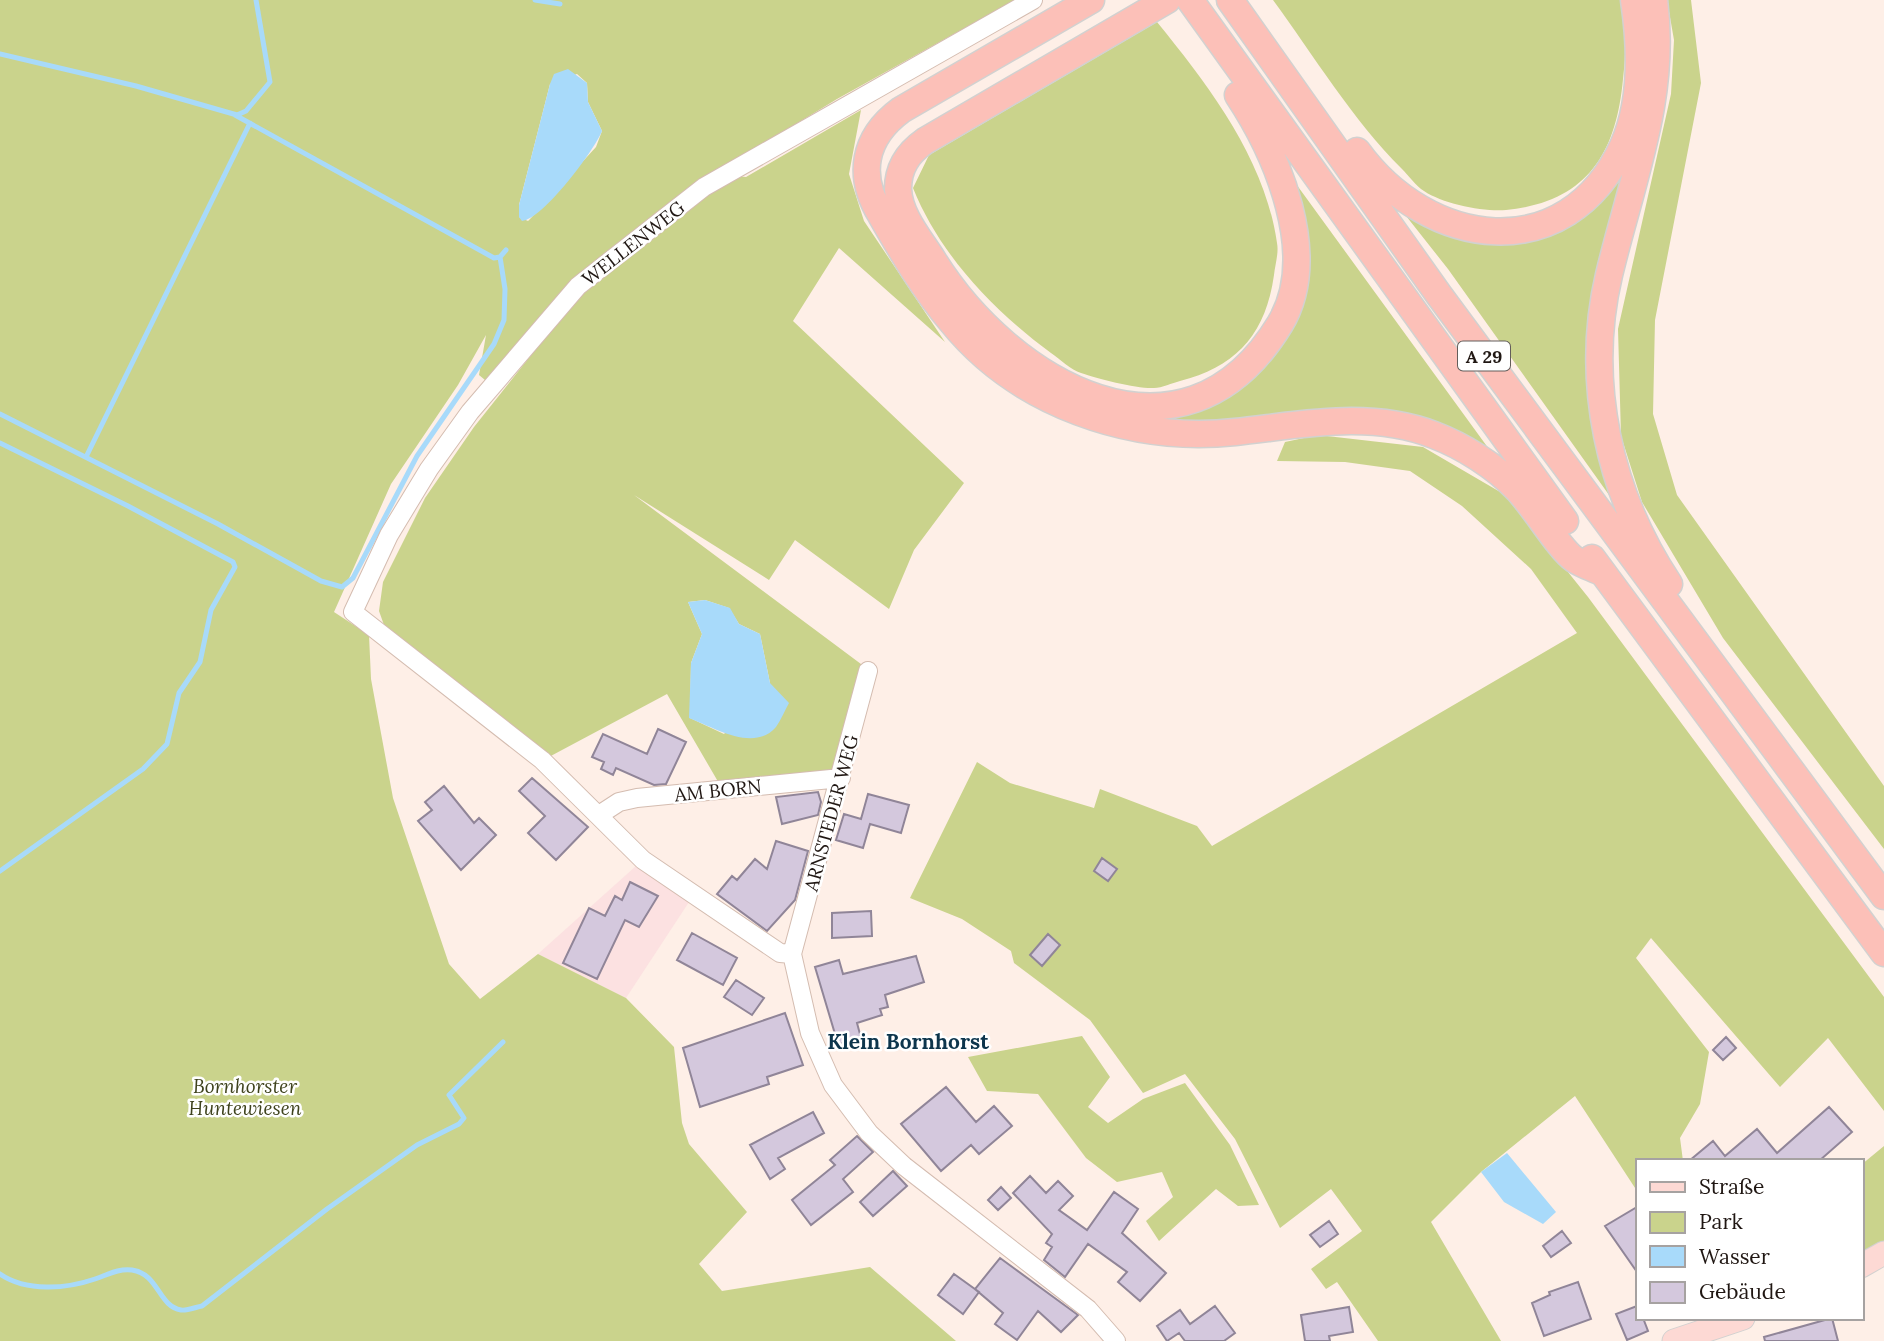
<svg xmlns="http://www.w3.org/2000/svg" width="1884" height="1341" viewBox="0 0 1884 1341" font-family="Lora,serif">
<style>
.commercial{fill:#fce1e1}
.green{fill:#cad38c;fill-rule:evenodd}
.water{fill:#a8dafa}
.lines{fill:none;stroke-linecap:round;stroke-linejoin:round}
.stream{stroke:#a8dafa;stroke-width:5}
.building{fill:#d4c8dd;stroke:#908598;stroke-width:2}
.minor-casing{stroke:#d4bcb0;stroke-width:20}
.major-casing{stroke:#d2d1d0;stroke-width:25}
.highway-casing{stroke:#d2d1d0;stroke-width:29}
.minor{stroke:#fff;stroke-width:18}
.major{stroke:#fdd9d4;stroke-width:23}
.highway{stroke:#fcc0b8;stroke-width:26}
.labels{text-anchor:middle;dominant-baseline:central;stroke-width:5;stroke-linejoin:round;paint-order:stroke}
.shield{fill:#fff;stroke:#635d5a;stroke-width:2}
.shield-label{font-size:18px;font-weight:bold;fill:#201713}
.street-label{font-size:19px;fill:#201713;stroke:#fff}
.park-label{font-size:19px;font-style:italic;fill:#3e421c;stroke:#fff}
.neighbourhood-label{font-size:21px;font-weight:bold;fill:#0d354c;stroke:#fff}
</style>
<rect width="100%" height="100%" fill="#feefe7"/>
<path class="commercial" d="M636 866 689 902 626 998 538 954Z"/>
<path class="green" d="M0 0H1015L837 99 686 191 575 280 485 380 479 375 486 335 458 385 391 484 334 612 369 635 371 679 393 798 449 964 480 999 538 954 626 998 674 1047 682 1123 689 1144 747 1212 699 1264 722 1291 870 1267 956 1341H0ZM577 74 587 83 588 102 602 131 596 147 531 218 528 221 519 217V205L550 84Z
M1273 0H1620C1627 25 1626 53 1623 79 1616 155 1586 202 1506 210 1484 212 1443 204 1424 191 1416 186 1409 176 1402 169 1352 119 1314 56 1273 0Z
M1667 0H1691L1701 83 1655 320 1653 414 1677 495 1884 786V849L1723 638 1642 502 1621 436 1618 329 1671 94 1674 40Z
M1157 22C1209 86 1265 159 1277 243 1279 253 1275 265 1274 275 1266 333 1237 367 1180 381 1172 383 1162 388 1154 388 1138 389 1098 379 1081 373 1071 370 1060 359 1051 353 993 310 940 255 913 188L929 155Z
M861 110 849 174 864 221 945 342 839 248 793 321 964 483 914 550 889 609 795 540 769 580 634 495 865 667 836 772 720 785 667 694 547 758 384 625 379 611 383 582 425 498 474 427 582 291 702 195 735 176 746 177ZM705 600 729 608 739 624 760 634 770 683 724 734 690 718 691 663 702 634 688 602Z
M1634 147 1598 283 1624 516 1448 269 1399 207 1559 229 1601 201Z
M1275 155 1502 467 1411 419 1239 425 1133 419 1208 406 1293 320Z
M1318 435 1423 447 1507 496 1588 597 1884 997V1111L1828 1038 1780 1087 1651 938 1636 958 1709 1052 1700 1104 1680 1138 1683 1161H1637V1191L1575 1096 1481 1172 1431 1222 1501 1341H1378L1337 1282 1326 1289 1311 1269 1362 1231 1331 1189 1280 1228 1235 1139 1185 1074 1143 1093 1090 1020 1014 963 1011 951 962 919 910 898 977 762 1010 783 1094 808 1100 789 1197 826 1212 846 1577 633 1531 569 1462 506 1410 471 1345 462 1277 461 1285 442Z
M1082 1036 1110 1077 1088 1107 1108 1123 1143 1099 1185 1083 1230 1145 1259 1205 1238 1206 1216 1189 1159 1241 1146 1221 1173 1197 1162 1172 1117 1182 1086 1158 1038 1094 987 1091 968 1057Z
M1884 1146V1241L1861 1254V1165Z"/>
<path class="water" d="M568 69 587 83 588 102 602 131C594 151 543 219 522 221L519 217V205L550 84 554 74Z
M705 600 730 608 739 624 760 634 770 683 789 703C785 710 781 720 776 727 754 753 713 727 689 718L691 663 702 634 688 602Z
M1507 1153 1556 1212 1543 1224 1504 1202 1481 1172Z"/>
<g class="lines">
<path class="stream" d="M535 0 560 4
M0 54 136 86 237 115 246 111 270 82 256 0
M235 115 494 258 500 257
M0 414 218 524 321 581 342 587 353 578 417 456 494 344 504 320 505 289 500 257 506 250
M0 443 128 506 233 562 235 567 211 610 200 662 179 693 167 744 143 769 0 871
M86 457 250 123
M0 1274C26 1292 66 1289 95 1279 107 1275 119 1268 132 1270 159 1274 158 1306 181 1310 187 1311 196 1307 202 1306L327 1209 417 1145 459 1124 464 1118 449 1095 503 1042"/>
</g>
<path class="building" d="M658 729 686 742 666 784 654 785 616 768 613 775 601 769 604 762 592 757 603 734 647 754Z
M532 778 588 827 556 860 528 833 545 816 519 791Z
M444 786 474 823 479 818 496 835 461 870 418 821 432 810 425 802Z
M818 792 821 802 818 815 782 824 776 797Z
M868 794 909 805 901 833 870 824 863 848 836 840 844 814 861 819Z
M776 841 808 851 795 900 767 931 717 894 732 876 737 880 755 859 767 869Z
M1102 858 1117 869 1108 881 1094 871Z
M630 882 658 896 639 927 625 920 597 979 563 963 589 908 605 916 615 896 622 900Z
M871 911 872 936 832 938V913Z
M692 933 737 958 723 985 677 960Z
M1048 934 1060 945 1042 966 1030 955Z
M916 956 924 982 885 995 888 1007 880 1009 882 1015 857 1023 861 1038 838 1044 815 967 839 960 843 974Z
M736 980 764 998 752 1015 724 997Z
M785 1013 803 1065 767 1077 769 1084 700 1107 683 1048Z
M1726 1037 1736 1048 1723 1060 1713 1050Z
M946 1087 976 1122 994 1106 1012 1126 979 1154 971 1145 941 1171 901 1124Z
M1829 1107 1852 1132 1819 1161H1689L1713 1141 1725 1156 1757 1129 1777 1153Z
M813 1112 824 1133 778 1158 785 1169 770 1179 750 1145Z
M857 1136 873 1152 843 1179 853 1192 811 1225 792 1200 835 1165 830 1160Z
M893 1171 907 1186 873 1216 860 1202Z
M1030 1176 1046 1193 1058 1181 1073 1196 1059 1210 1087 1230 1114 1192 1138 1209 1122 1233 1166 1273 1140 1301 1118 1282 1127 1272 1088 1244 1065 1277 1044 1260 1052 1247 1046 1243 1052 1234 1013 1193Z
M1001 1187 1011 1198 998 1210 988 1200Z
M1637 1207V1272L1605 1226Z
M1329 1221 1338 1234 1320 1247 1310 1235Z
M1562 1231 1571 1243 1551 1257 1543 1246Z
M1000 1258 1078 1315 1061 1332 1038 1311 1017 1340 995 1324 1003 1313 975 1289Z
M954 1274 979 1292 963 1314 938 1295Z
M1578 1282 1591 1319 1544 1336 1532 1303 1550 1295 1549 1292Z
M1215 1306 1235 1333 1224 1341H1185L1179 1333 1167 1341 1157 1326 1180 1310 1190 1324Z
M1637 1306V1318H1643L1648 1331 1627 1340 1616 1314Z
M1349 1307 1353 1332 1329 1336 1330 1341H1305L1301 1315Z
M1832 1318 1838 1341H1765L1764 1337Z"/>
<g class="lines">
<g class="minor-casing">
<path id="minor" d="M868 671 792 954 810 1033 833 1085 869 1133 904 1166 1088 1309 1116 1341
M599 815 619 802 637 798 841 778
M792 954 780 953 643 860 542 760 353 612 389 535 429 469 470 412 578 286 704 187 1033 0"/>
</g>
<g class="major-casing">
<path id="major" d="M1861 1266 1884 1253
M1674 1341 1743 1318"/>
</g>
<g class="highway-casing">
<path id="highway" d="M1091 0 901 110C863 138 857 176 881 215 902 252 924 289 951 321 1018 404 1130 443 1235 432 1301 425 1369 410 1434 435 1463 446 1495 466 1517 489 1533 505 1560 550 1574 559 1583 565 1593 568 1603 573
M1167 0 925 141C908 153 898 167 898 189 899 215 919 238 933 260 1008 381 1182 485 1280 324 1321 256 1277 154 1238 95
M1190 0 1565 521
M1230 0 1439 295 1884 896
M1654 0C1667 97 1631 182 1609 275 1584 381 1609 494 1669 584
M1357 151C1428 249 1566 269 1623 146 1643 102 1641 47 1634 0
M1592 558 1884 953"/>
</g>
<use href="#minor" class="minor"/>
<use href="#major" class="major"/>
<use href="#highway" class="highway"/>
</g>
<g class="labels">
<rect class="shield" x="1458" y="341.5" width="52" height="29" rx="5"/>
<g class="shield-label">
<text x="1484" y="356">A 29</text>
</g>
<g class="street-label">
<text transform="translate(633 243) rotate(-38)">WELLENWEG</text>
<text transform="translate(718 790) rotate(-6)">AM BORN</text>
<text transform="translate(831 813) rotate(-75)">ARNSTEDER WEG</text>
</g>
<g class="park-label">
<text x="245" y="1086">Bornhorster<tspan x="245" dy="22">Huntewiesen</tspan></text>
</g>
<g class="neighbourhood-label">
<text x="908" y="1041">Klein Bornhorst</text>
</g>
</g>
<rect x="1636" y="1159" width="228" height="161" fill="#ffffff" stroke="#a6a2a1" stroke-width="2"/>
<rect x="1650" y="1182" width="35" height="10" fill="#fdd9d4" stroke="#a6a2a1" stroke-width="2"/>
<text x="1699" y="1194" font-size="21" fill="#201713">Straße</text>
<rect x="1650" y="1212" width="35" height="21" fill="#cad38c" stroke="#a6a2a1" stroke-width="2"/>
<text x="1699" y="1229" font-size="21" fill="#201713">Park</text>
<rect x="1650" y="1246" width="35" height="21" fill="#a8dafa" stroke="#a6a2a1" stroke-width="2"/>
<text x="1699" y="1264" font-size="21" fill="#201713">Wasser</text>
<rect x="1650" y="1282" width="35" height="21" fill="#d4c8dd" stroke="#a6a2a1" stroke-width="2"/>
<text x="1699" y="1299" font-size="21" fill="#201713">Gebäude</text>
</svg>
